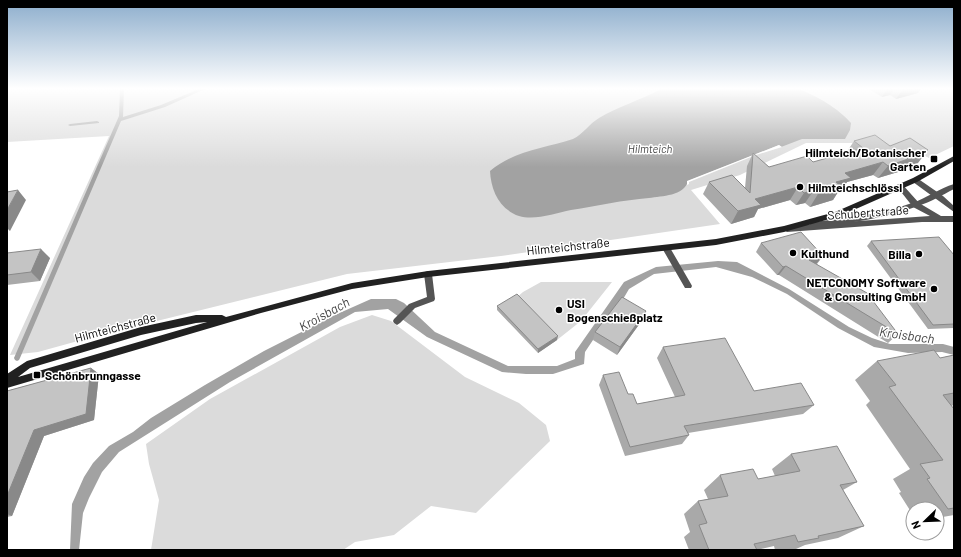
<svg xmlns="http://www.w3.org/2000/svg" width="961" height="557" viewBox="0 0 961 557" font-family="Barlow,sans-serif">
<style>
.green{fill:#dbdbdb}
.water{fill:#a2a2a2}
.pier{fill:#fff}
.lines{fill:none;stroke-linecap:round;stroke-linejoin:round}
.stream{fill:#a2a2a2;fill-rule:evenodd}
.lane{fill:#545454;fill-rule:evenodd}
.street{fill:#545454;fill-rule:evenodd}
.secondary{fill:#212121;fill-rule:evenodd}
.wall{fill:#a9a9a9}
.shaded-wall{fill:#898989}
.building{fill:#c4c4c4;stroke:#898989}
.poi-dot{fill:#000;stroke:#fff;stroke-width:1.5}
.labels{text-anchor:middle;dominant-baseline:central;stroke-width:3;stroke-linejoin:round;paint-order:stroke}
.far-water-label{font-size:11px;font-style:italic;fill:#434343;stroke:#fff}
.poi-label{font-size:12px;font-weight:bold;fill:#000;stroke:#fff;text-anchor:start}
.street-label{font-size:12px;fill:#000;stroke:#fff}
.water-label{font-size:13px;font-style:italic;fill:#434343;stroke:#fff}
</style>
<rect width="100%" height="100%" fill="#fff"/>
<path class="green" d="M7 89H954V146L929 158 902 144 882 155 856 143H806L740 175 691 190 720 224 501 256 347 274 96 336 38 352 10 355 109 136 7 142Z
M541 282H612L581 321 557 340 516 298 523 292Z
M372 315 391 321 465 377 519 403 546 425 550 441 476 513 431 506 394 535 355 542 343 550H151L159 500 149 464 146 444 210 399 340 327Z"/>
<path class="water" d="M661 89H798C816 95 839 109 851 123L850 130 845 139H802L781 147 779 145 688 181C684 196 662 196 649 198 623 200 597 206 571 210 555 213 535 221 519 216 499 209 491 190 490 171 513 151 545 148 573 139 583 134 589 124 599 118 619 106 641 100 661 89Z
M718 261 737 262 789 289 849 327 872 338 890 344H943L954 347V355L942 352 908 353 874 347 838 328 787 294 752 277 716 267 654 274 629 289 619 306 593 340 585 352 584 364 553 374H526L502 372 427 337 388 309 355 312 230 382 119 452 102 472 89 498 83 513 79 550H70L72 504 84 477 93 463 109 446 133 432 151 418 205 385 264 351 335 315 371 299H396L404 303 435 332 508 366H557L575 359V352L624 282 656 267Z"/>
<path class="pier" d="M779 145 782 147 756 155 689 182V184L687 185V181Z"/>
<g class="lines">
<path class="stream" d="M120 89H124L123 117 161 105 199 89H205L165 107 121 121 20 358 19 360 17 361 15 360 14 358 119 116Z
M97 121 99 122V123L70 126 68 125 70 124Z"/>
<path class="lane" d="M954 184V189C942 195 931 202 918 206 884 219 848 223 813 228L809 225 813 222C846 218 880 215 912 203 927 198 940 188 954 184Z
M666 245 669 246 691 284 692 286 691 288H685L662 248Z
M428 271 431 272 432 274 435 299 434 301 415 308 400 323 397 325 394 323 393 321 394 319 409 304 427 297 424 274 425 272Z"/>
<path class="street" d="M913 178H917L943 196 954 206V212L913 182Z
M898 184H902L919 203 941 216H954V222H922L787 232 783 229 787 226 930 216 913 207 898 188 897 186Z"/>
<path class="secondary" d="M954 156V161L917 182 840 216 784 232 716 245 428 277 352 289 261 313 7 388V374L27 361 141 327 196 315H222L226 317 352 283 428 271 716 239 784 226 835 212 913 178ZM207 322 18 377 30 368 141 335 196 323Z"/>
</g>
<path class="wall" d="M869 89H921L918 93 896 99 890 95 882 97Z
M854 141 890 146 918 163 900 170 898 172 878 178 873 175 847 182 841 191 838 192 833 200 810 207 805 203 796 205 790 200 758 209 754 217 731 224 703 194 709 182 745 188 747 166 753 153 769 167 813 162 846 153Z
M871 241 954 255V328L928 329 867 246Z
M761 243 823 256 817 264 898 334 888 343 779 275H777L756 252Z
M7 253 50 258 40 281 7 285Z
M497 306 557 340 538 353 497 310Z
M646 311 643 319 617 355 593 340 595 332Z
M663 347 754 391 814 405 803 414 688 433 689 435 682 444 625 456 599 385 603 375 628 394 637 404 675 397 657 358Z
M954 355V405L951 406 954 409V515L937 518V509H913V515L899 493 901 492 893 479 910 469 866 405 870 401 855 380 877 361 940 358Z
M91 368 99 374 94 420 44 436 12 516 7 517V391Z
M791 454 857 482 843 490 864 526 838 538 805 545 796 549 792 550H775L774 546 757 550H689L684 537 690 532 684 514 698 501 708 499 704 490 720 475 758 479 775 476 772 469Z"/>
<path class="shaded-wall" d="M887 89H894L890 95 882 97Z
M903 89H921L918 93 896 99Z
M928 150 918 163 900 170 898 172 878 178 888 166Z
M883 162 873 175 847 182 841 191 838 192 833 200 810 207 818 194 836 182 845 173Z
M798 187 790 200 758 209 754 217 731 224 738 211 755 199Z
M18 190 26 200 10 231 7 228V210Z
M814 190 805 203 796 205 804 193Z
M41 249 50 258 40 281 31 272Z
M823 256 816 264 809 260Z
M786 266 779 275H777L783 267Z
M646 311 643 319 617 355 620 347Z
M558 336 557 340 538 353V349Z
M91 368 99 374 94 420 44 436 12 516 7 514V496L34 430Z"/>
<path class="building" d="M875 135 890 146 910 138 928 150 907 158 908 159 888 166 883 162 845 173 851 178 836 182 842 187 818 194 814 190 804 193 798 187 755 199 761 205 738 211 709 182 732 175 750 193 753 153 769 167 807 156 813 162 863 148 854 141Z
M18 190 7 210V192Z
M801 232 823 256 809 260 867 293 898 334 786 266 783 267 761 243Z
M939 237 954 255V324L933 325 871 241Z
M41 249 31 272 7 275V253Z
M517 294 558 336 538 349 497 306Z
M622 297 646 311 620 347 595 332Z
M725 338 754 391 801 383 814 405 684 426 689 435 630 447 603 375 619 372 628 394H633L637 404 685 395 663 347Z
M934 350 940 358 954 355V393L943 395 954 409V508L948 509 927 479 930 478 920 464 943 460 889 387 896 385 877 361Z
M91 368 86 414 34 430 7 496V391Z
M837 446 857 482 840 485 864 526 818 536 819 538 798 542 795 535 754 544 757 550H709L699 525 707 523 698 501 728 496 720 475 753 469 758 479 800 471 791 454Z"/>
<linearGradient id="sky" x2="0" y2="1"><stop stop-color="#8cadcc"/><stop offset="0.53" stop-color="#fff"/><stop offset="1" stop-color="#fff" stop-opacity="0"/></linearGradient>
<rect width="961" height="167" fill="url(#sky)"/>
<g class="poi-dot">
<rect x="930" y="155" width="8" height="8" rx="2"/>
<circle cx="800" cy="187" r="4"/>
<circle cx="793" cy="253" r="4"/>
<circle cx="919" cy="254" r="4"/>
<circle cx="934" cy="289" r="4"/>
<circle cx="559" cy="310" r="4"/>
<rect x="33" y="371" width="8" height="8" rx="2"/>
</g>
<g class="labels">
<g class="far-water-label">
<text x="650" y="148">Hilmteich</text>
</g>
<g class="poi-label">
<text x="926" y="152" text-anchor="end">Hilmteich/Botanischer<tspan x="926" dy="14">Garten</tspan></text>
<text x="808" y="187">Hilmteichschlössl</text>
<text x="801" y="253">Kulthund</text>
<text x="911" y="254" text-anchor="end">Billa</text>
<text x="926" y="282" text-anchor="end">NETCONOMY Software<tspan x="926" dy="14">&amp; Consulting GmbH</tspan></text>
<text x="567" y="303">USI<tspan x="567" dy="14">Bogenschießplatz</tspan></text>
<text x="45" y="375">Schönbrunngasse</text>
</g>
<g class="street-label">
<text transform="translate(868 212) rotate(-4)">Schubertstraße</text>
<text transform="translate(568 246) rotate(-6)">Hilmteichstraße</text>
<text transform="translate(115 327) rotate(-15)">Hilmteichstraße</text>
</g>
<g class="water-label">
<text transform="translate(324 314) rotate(-29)">Kroisbach</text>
<text transform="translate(907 335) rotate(8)">Kroisbach</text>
</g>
</g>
<rect width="961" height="557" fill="none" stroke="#000000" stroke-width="16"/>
<g transform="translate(925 521) rotate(247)"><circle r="19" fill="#ffffff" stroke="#999999"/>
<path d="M0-3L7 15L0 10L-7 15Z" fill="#000000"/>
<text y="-6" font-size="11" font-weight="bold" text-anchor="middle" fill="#000000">N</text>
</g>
</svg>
